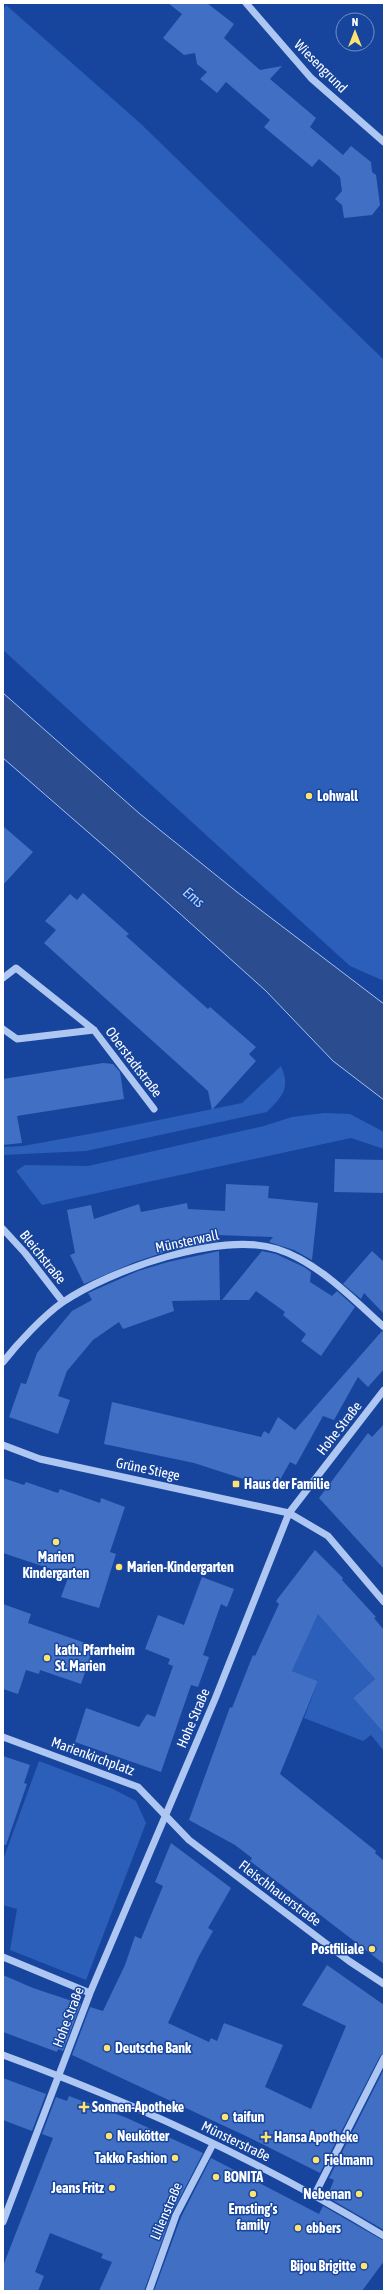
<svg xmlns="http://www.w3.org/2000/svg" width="387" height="2294" viewBox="0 0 387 2294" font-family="'Asap Condensed',sans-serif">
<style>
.green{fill:#2b5fba}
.water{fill:#2b4c8e;stroke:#a1c0f5}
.building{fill:#406fc3}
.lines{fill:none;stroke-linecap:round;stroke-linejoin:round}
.minor{stroke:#aec7f2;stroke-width:7}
.poi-dot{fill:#ffe370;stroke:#17459d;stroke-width:1.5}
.labels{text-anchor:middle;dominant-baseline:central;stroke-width:3;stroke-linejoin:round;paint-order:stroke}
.street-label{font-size:14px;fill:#fff;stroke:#17459d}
.poi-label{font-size:14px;font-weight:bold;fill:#fff;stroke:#17459d;text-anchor:start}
.water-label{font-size:15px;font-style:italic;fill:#bbd2f9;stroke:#17459d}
</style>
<rect width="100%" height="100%" fill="#17459d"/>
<path class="green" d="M6 5 140 123 384 360V981L350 966 3 650V11Z
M281 1066C291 1089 282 1096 267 1112L86 1151 3 1155V1147L23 1146 100 1132 242 1103Z
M324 1113 350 1114 384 1132V1149L351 1138 42 1205 16 1171 25 1165 88 1166 264 1126 292 1117Z
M318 1612 375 1679 353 1698 379 1727 384 1723V1751L371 1735 363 1741 304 1718 318 1681 292 1671Z
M39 1761 113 1789 136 1801 146 1823 86 1980 10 1950 17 1909 3 1905V1860Z"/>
<path class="water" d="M3 693 140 814 237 892 384 1004V1100L333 1061 266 991 119 859 3 758Z"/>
<path class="building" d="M168 3H207L234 24 224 38 260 70 282 66 270 79 316 118 310 127 343 155 351 146 371 162 372 172 376 175 380 205 372 215 344 218 342 205 335 199 342 191 340 177 319 159 312 167 264 127 270 120 226 82 217 93 200 79 207 72 197 64 195 53 184 55 163 38 182 14Z
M3 826 33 852 3 885Z
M83 893 129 934 126 936 174 979 208 1009 210 1007 256 1047 249 1054 256 1061 212 1110 208 1091 44 943 56 930 45 921 70 894 77 900Z
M103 1063 113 1064 120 1072 124 1099 17 1116 22 1143 3 1145V1079Z
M335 1159 384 1160V1193L334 1192Z
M226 1184 269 1186 268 1198 318 1203 312 1260 294 1250 269 1242 273 1237 218 1235V1241L165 1252 135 1262 84 1284 70 1255 75 1253 67 1210 91 1205 94 1219 139 1204 141 1212 187 1203 188 1209 225 1211Z
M219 1251 220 1300 172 1301 174 1311 123 1329 119 1322 93 1340 67 1371 58 1396 70 1400 58 1434 9 1417 21 1383 26 1384 37 1353 72 1311 92 1300 88 1293 138 1271 168 1262Z
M262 1251 276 1254 304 1267 311 1272 310 1282 332 1296 337 1291 355 1307 321 1356 301 1341 306 1334 283 1315 285 1312 256 1291 249 1300H222Z
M372 1251 384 1262V1314L364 1293 361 1299 343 1284Z
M382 1331 384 1332V1369L368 1387 358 1377 334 1420 323 1416 296 1465 290 1462 275 1489 194 1463 104 1444 112 1402 261 1437 264 1431 269 1434 278 1417 295 1430Z
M384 1424V1569L319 1498 368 1433 372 1437Z
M3 1478 24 1485 26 1482 58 1493 60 1489 100 1503 101 1498 125 1507 110 1552 116 1554 99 1608 61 1597 69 1575 3 1553Z
M315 1550 343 1578 342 1580 376 1617 374 1618 384 1630V1733L353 1698 375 1679 318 1614 292 1671 318 1681 280 1774 376 1851 375 1853 384 1861V1964L250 1861 252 1858 235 1845 189 1820 230 1707 232 1708 253 1655 255 1656 279 1604 276 1601Z
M202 1577 234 1589 227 1607 221 1604 203 1655 209 1657 198 1687 191 1685 161 1772 75 1742 86 1708 139 1727 147 1714 155 1717 173 1666 168 1664 170 1659 145 1649 158 1615 184 1625Z
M3 1604 31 1614 28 1623 94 1646 81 1684 40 1670 39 1674 26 1670 18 1694 3 1689Z
M3 1756 30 1765 24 1783 27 1784 6 1845H3Z
M171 1843 231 1888 208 1928 213 1931 199 1956 168 2023 209 2042 211 2038 217 2041 224 2023 283 2045 265 2087 311 2109 346 2026 302 2005 327 1965 384 2005V2053L380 2056 320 2173 248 2137 72 2055 90 2007 103 2011 125 1965 135 1936 141 1939 163 1886 155 1882Z
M3 1975 33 1988 81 2004 63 2051 58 2049 57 2052 3 2032Z
M384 2069V2230L327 2197 334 2180 329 2178Z
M3 2078 46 2094 32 2131 3 2120Z
M69 2096 127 2118 203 2153 172 2213 144 2291H99L112 2262 101 2258 103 2254 50 2233 35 2272 44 2276 38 2291H3V2266L53 2138 42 2134 56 2097 67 2101Z
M211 2158 319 2214 323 2206 384 2241V2261L362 2291H154L181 2217Z"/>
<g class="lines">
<path class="minor" d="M246 3 311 78 384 142
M3 978 16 968 94 1030 154 1109
M3 1029 17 1039 94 1030
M3 1229 25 1253 63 1302
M3 1362C18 1343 43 1316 63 1302 110 1270 221 1231 277 1249 318 1262 353 1299 384 1327
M3 1445 40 1459 289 1513 328 1536 384 1602
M3 1737 138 1787 189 1840 349 1961 384 1984
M3 1957 90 1993
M3 2055C135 2103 264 2163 384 2236
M315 2194 384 2058
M3 2222 90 1993 215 1699 289 1513 384 1390
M149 2291 176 2215 213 2144"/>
</g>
<g class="poi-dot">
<circle cx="309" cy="796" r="4"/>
<rect x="232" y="1480" width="8" height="8" rx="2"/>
<circle cx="56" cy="1542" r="4"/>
<circle cx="119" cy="1567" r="4"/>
<circle cx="47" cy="1658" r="4"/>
<circle cx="372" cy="1949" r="4"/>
<circle cx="107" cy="2048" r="4"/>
<path d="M82 2101h4v4h4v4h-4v4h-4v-4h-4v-4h4z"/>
<circle cx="225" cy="2117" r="4"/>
<circle cx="109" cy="2136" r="4"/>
<path d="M264 2131h4v4h4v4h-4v4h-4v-4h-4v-4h4z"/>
<circle cx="175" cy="2158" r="4"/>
<circle cx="316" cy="2160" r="4"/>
<circle cx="216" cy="2177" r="4"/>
<circle cx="112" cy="2188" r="4"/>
<circle cx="253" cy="2194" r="4"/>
<circle cx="359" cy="2194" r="4"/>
<circle cx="298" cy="2228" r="4"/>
<circle cx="364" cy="2266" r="4"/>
</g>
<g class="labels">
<g class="street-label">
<text transform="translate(321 66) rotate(45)">Wiesengrund</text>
<text transform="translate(134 1062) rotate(53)">Oberstadtstraße</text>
<text transform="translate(187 1241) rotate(-12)">Münsterwall</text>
<text transform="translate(43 1257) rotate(51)">Bleichstraße</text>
<text transform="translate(339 1428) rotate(-52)">Hohe Straße</text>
<text transform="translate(148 1469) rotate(12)">Grüne Stiege</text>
<text transform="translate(193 1718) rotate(-67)">Hohe Straße</text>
<text transform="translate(93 1756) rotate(20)">Marienkirchplatz</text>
<text transform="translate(280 1893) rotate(37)">Fleischhauerstraße</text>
<text transform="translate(68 2017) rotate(-69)">Hohe Straße</text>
<text transform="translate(236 2141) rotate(26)">Münsterstraße</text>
<text transform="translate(166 2211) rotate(-67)">Lilienstraße</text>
</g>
<g class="poi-label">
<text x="317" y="796">Lohwall</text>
<text x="244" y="1484">Haus der Familie</text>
<text x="56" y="1557" text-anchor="middle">Marien<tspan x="56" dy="16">Kindergarten</tspan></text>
<text x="127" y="1567">Marien-Kindergarten</text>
<text x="55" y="1650">kath. Pfarrheim<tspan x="55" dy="16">St. Marien</tspan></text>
<text x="364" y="1949" text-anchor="end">Postfiliale</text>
<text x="115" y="2048">Deutsche Bank</text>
<text x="92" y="2107">Sonnen-Apotheke</text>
<text x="233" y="2117">taifun</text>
<text x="117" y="2136">Neukötter</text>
<text x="274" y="2137">Hansa Apotheke</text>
<text x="167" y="2158" text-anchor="end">Takko Fashion</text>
<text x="324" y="2160">Fielmann</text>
<text x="224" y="2177">BONITA</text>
<text x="104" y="2188" text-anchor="end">Jeans Fritz</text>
<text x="351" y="2194" text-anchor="end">Nebenan</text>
<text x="253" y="2209" text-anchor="middle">Ernsting's<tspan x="253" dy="16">family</tspan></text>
<text x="306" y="2228">ebbers</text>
<text x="356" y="2266" text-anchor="end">Bijou Brigitte</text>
</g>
<g class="water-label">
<text transform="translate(194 897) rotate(40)">Ems</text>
</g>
</g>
<rect width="387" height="2294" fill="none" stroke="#ffffff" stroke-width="8"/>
<g transform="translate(355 32)"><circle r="19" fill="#17459d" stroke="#748fc4"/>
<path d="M0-3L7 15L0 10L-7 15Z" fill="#ffe370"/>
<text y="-6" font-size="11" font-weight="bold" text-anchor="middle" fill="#ffffff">N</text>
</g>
</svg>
